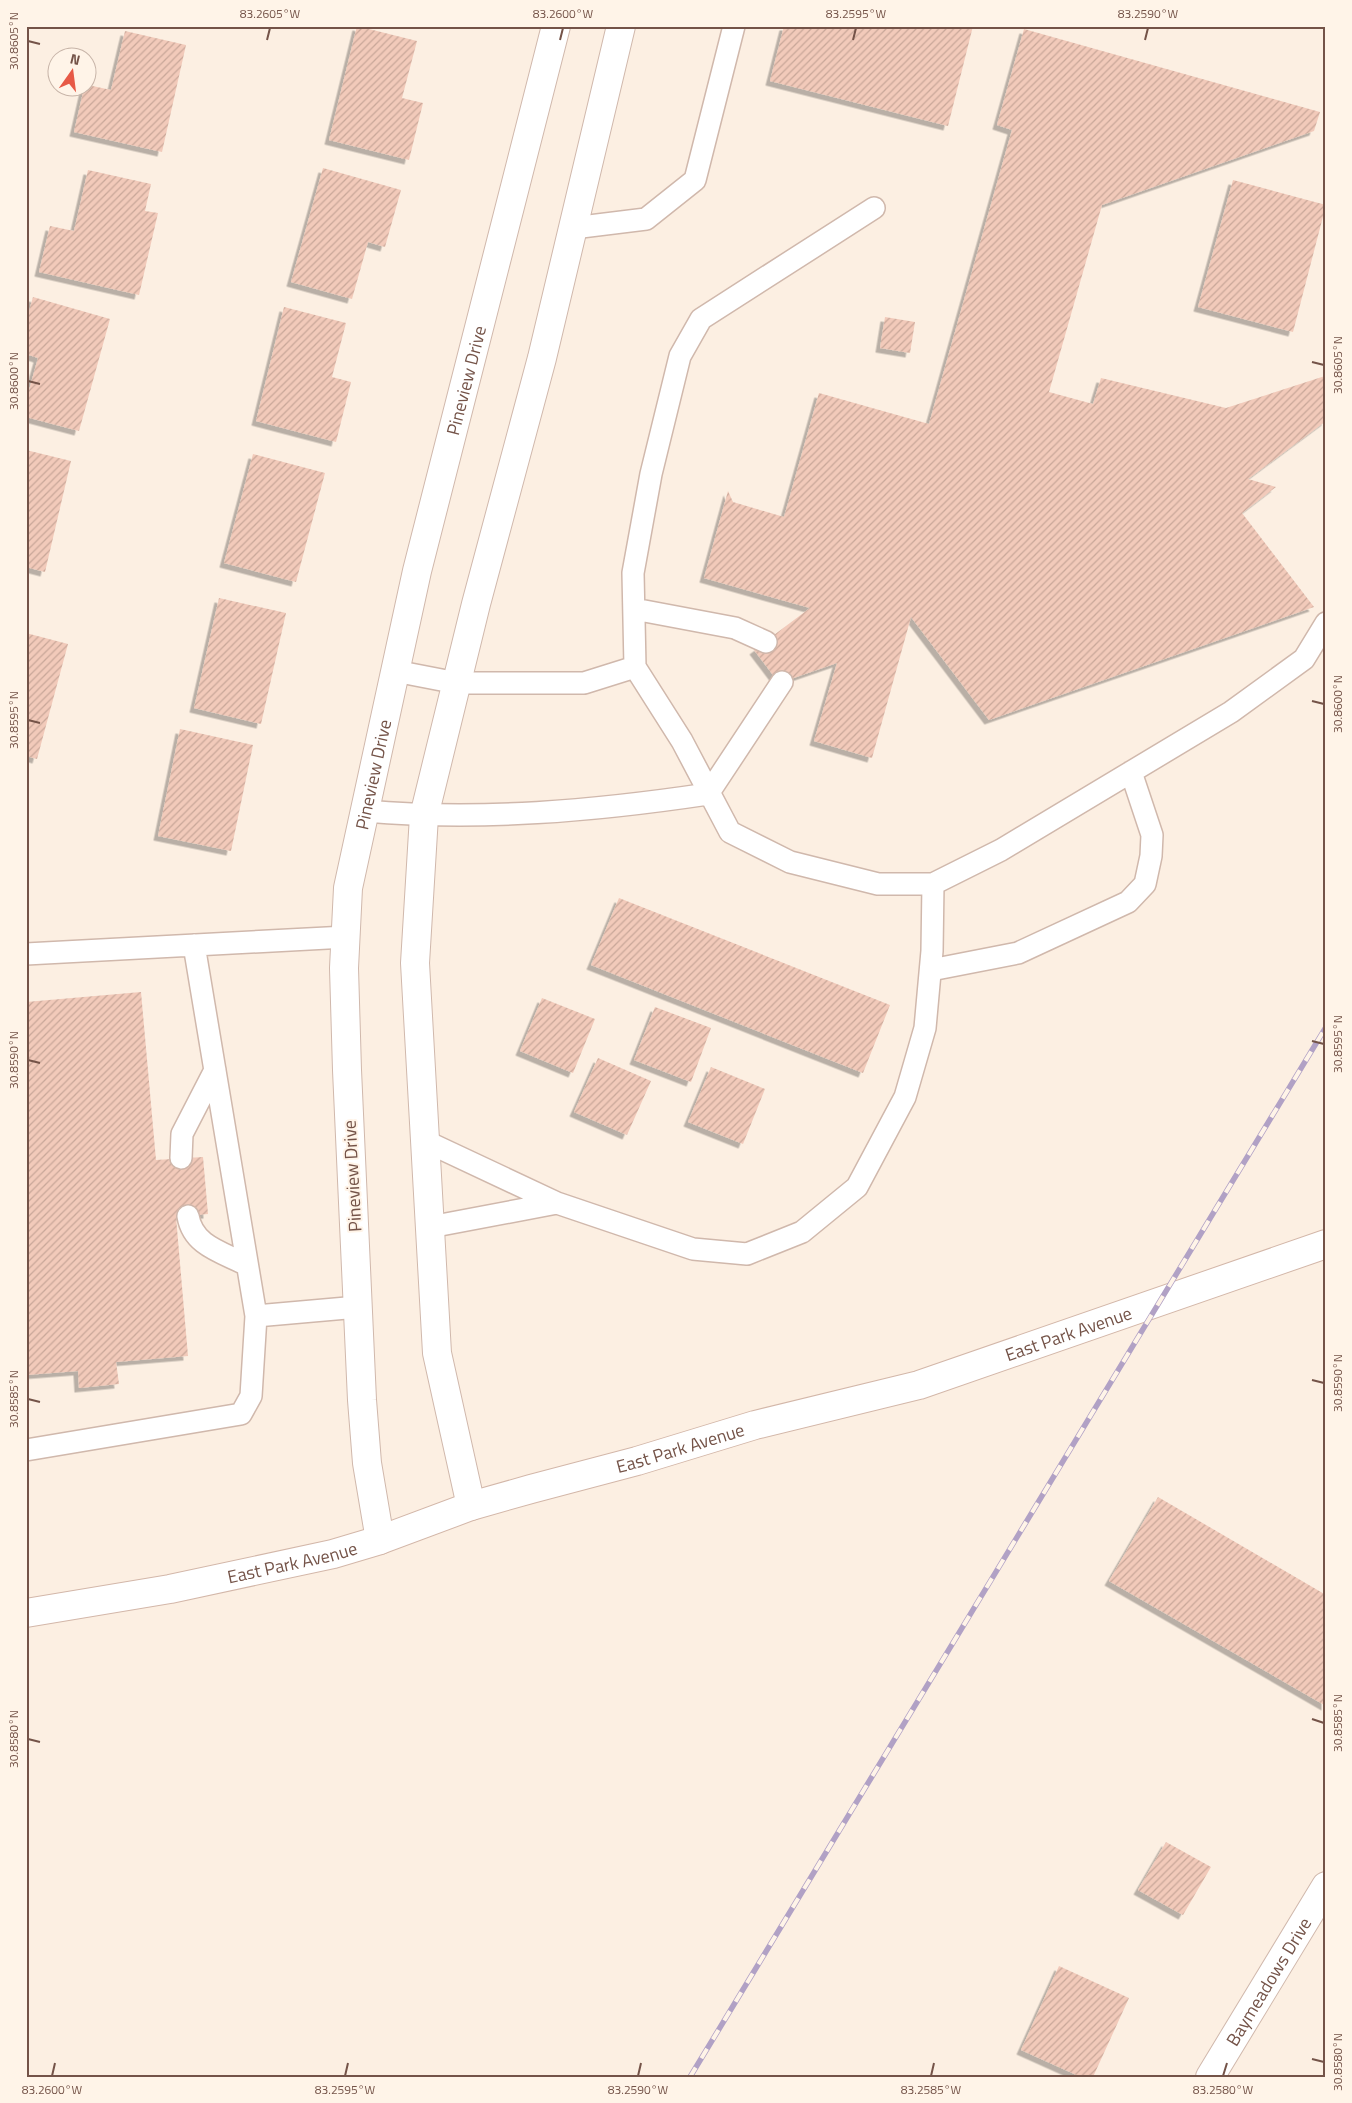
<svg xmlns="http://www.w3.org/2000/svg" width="1352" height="2103" viewBox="0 0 1352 2103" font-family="'Titillium Web',sans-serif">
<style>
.building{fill:url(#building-hatch);filter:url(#shadow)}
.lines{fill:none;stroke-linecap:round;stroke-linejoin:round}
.service-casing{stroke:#d0b8ac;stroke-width:24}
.minor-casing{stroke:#d0b8ac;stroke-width:30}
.secondary-casing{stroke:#d3b7a9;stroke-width:30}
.service{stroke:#fff;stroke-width:21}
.minor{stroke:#fff;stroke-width:28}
.secondary{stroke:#fff;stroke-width:28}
.rail-casing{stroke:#b1a1c5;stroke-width:5.5}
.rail{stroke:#fff4e8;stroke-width:4;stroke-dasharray:11;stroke-linecap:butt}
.ticks{fill:none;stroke:#745348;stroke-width:2}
.labels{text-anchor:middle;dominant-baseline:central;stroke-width:4;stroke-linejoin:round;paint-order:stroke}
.street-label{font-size:18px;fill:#745348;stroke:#fff4e8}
.neatline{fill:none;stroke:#745348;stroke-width:2}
.ticks-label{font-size:12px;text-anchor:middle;fill:#745348}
</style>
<defs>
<pattern id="building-hatch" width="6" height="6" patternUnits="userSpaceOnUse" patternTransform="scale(1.25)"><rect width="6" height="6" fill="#f2caba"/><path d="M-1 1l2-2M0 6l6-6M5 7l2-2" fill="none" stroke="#c9a799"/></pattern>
<filter id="shadow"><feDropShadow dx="-4.5" dy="4.5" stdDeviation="0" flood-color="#0004"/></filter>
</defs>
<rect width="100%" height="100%" fill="#fcefe2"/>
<path class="building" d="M357 26 417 41 402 98 423 103 409 160 329 140Z
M784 26H973L948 126 770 81Z
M1024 29 1320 112 1314 131 1102 205 1049 392 1093 404 1101 378 1226 408 1325 376 1326 421 1248 479 1276 487 1242 513 1314 607 989 720 911 617 872 758 814 741 837 663 779 683 754 650 810 608 704 578 728 491 733 502 784 517 819 393 929 424 1012 130 997 125Z
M125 31 186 45 162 152 74 132 84 88H88V85L111 90Z
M323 168 401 190 385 247 368 242 352 299 291 282Z
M88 170 151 184 145 211 158 213 139 295 39 272 50 226 74 231Z
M1233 180 1326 205 1293 332 1198 307Z
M33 297 110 319 79 431 26 417V401L38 358 26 354V322Z
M284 307 346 323 332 377 351 382 336 442 256 421Z
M885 317 915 322 910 353 880 348Z
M26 450 71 461 45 572 26 567Z
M253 454 325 473 296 582 224 563Z
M219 598 286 613 261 724 194 708Z
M26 633 68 644 37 759 26 756Z
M180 729 253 745 231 851 158 836Z
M619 898 890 1005 863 1073 591 965Z
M141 992 156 1160 203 1157 208 1214 176 1217 188 1356 116 1362 119 1384 79 1388 78 1371 26 1375V1002Z
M542 998 595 1019 573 1073 520 1051Z
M655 1007 711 1028 691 1082 634 1060Z
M598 1058 651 1081 627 1135 574 1112Z
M711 1067 765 1089 743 1144 688 1122Z
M1158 1497 1326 1595V1706L1109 1581Z
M1166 1842 1211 1867 1183 1915 1138 1890Z
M1059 1966 1129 1998 1093 2077H1081L1021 2050Z"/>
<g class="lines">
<g class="service-casing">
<path id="service" d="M874 208 701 319 680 356 651 474 633 573 635 667 682 741 730 832 790 862 878 884H933L1001 850 1231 712 1304 659 1326 623
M573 228 646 219 695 180 734 26
M634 609 735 628 766 642
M395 671 457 683H584L635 667
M365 811C480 821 594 811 708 794L782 682
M194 945 256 1316 358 1307
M26 954 346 937
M931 970 1018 953 1128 902 1145 884 1151 856 1152 835 1131 772
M425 1141 557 1203 430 1227
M181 1158 182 1134 215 1070
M557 1203 693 1249 747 1254 802 1232 857 1187 905 1097 925 1028 932 951 933 884
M188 1216C193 1246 222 1252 247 1265
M26 1450 241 1414 251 1396 256 1316"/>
</g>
<g class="minor-casing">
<g id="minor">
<path d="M471 1506 437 1353 415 963 424 816 476 604 542 358 621 26"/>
<path id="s1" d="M380 1540 367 1463 362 1400 347 1070 344 968 348 888 417 571 556 26"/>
<path id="s2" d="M1210 2077 1326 1886"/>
</g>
</g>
<g class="secondary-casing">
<g id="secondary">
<path id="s3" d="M26 1613 170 1589 333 1554 380 1540 471 1506 531 1489 637 1461 755 1425 919 1385 1326 1244"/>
</g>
</g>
<use href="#service" class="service"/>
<use href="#minor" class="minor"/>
<use href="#secondary" class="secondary"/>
<g class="rail-casing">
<path id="rail" d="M690 2077 1326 1027"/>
</g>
<use href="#rail" class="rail"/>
</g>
<path class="ticks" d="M267 40 270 28M560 40 563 28M853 40 856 28M1145 40 1148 28M28 41 40 44M1312 362 1324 365M28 381 40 384M1312 701 1324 704M28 720 40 723M1312 1041 1324 1044M28 1060 40 1063M1312 1380 1324 1383M28 1399 40 1402M1312 1719 1324 1723M28 1739 40 1742M1312 2059 1324 2062M52 2076 55 2063M345 2076 348 2063M638 2076 641 2063M931 2076 934 2063M1223 2076 1227 2063"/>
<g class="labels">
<g class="street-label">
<text stroke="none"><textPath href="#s1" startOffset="1175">Pineview Drive</textPath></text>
<text stroke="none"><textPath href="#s1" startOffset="770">Pineview Drive</textPath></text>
<text transform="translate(352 1176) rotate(-93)">Pineview Drive</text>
<text stroke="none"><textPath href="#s3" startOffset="1081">East Park Avenue</textPath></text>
<text stroke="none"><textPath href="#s3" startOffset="676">East Park Avenue</textPath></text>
<text stroke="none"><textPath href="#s3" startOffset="271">East Park Avenue</textPath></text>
<text stroke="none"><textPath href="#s2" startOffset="112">Baymeadows Drive</textPath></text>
</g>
</g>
<rect width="1352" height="2103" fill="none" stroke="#fff4e8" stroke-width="55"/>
<g transform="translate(72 72) rotate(14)"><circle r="24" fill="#fff4e8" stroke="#c7b4a8"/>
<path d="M0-4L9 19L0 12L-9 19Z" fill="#e75946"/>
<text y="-8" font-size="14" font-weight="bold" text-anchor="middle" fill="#745348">N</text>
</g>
<rect x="28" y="28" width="1296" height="2048" class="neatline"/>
<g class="ticks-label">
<text x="270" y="18">83.2605°W</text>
<text x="563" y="18">83.2600°W</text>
<text x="856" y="18">83.2595°W</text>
<text x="1148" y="18">83.2590°W</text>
<text transform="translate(14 41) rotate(-90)" y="4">30.8605°N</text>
<text transform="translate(1338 365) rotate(-90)" y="4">30.8605°N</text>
<text transform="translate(14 381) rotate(-90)" y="4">30.8600°N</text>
<text transform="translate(1338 704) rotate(-90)" y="4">30.8600°N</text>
<text transform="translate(14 720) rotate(-90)" y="4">30.8595°N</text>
<text transform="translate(1338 1044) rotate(-90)" y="4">30.8595°N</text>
<text transform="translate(14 1060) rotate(-90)" y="4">30.8590°N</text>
<text transform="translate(1338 1383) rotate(-90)" y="4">30.8590°N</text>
<text transform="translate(14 1399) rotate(-90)" y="4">30.8585°N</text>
<text transform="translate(1338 1723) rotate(-90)" y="4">30.8585°N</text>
<text transform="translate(14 1739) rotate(-90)" y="4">30.8580°N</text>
<text transform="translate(1338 2062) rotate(-90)" y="4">30.8580°N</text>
<text x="52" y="2094">83.2600°W</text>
<text x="345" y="2094">83.2595°W</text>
<text x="638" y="2094">83.2590°W</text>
<text x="931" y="2094">83.2585°W</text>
<text x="1223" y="2094">83.2580°W</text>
</g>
</svg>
